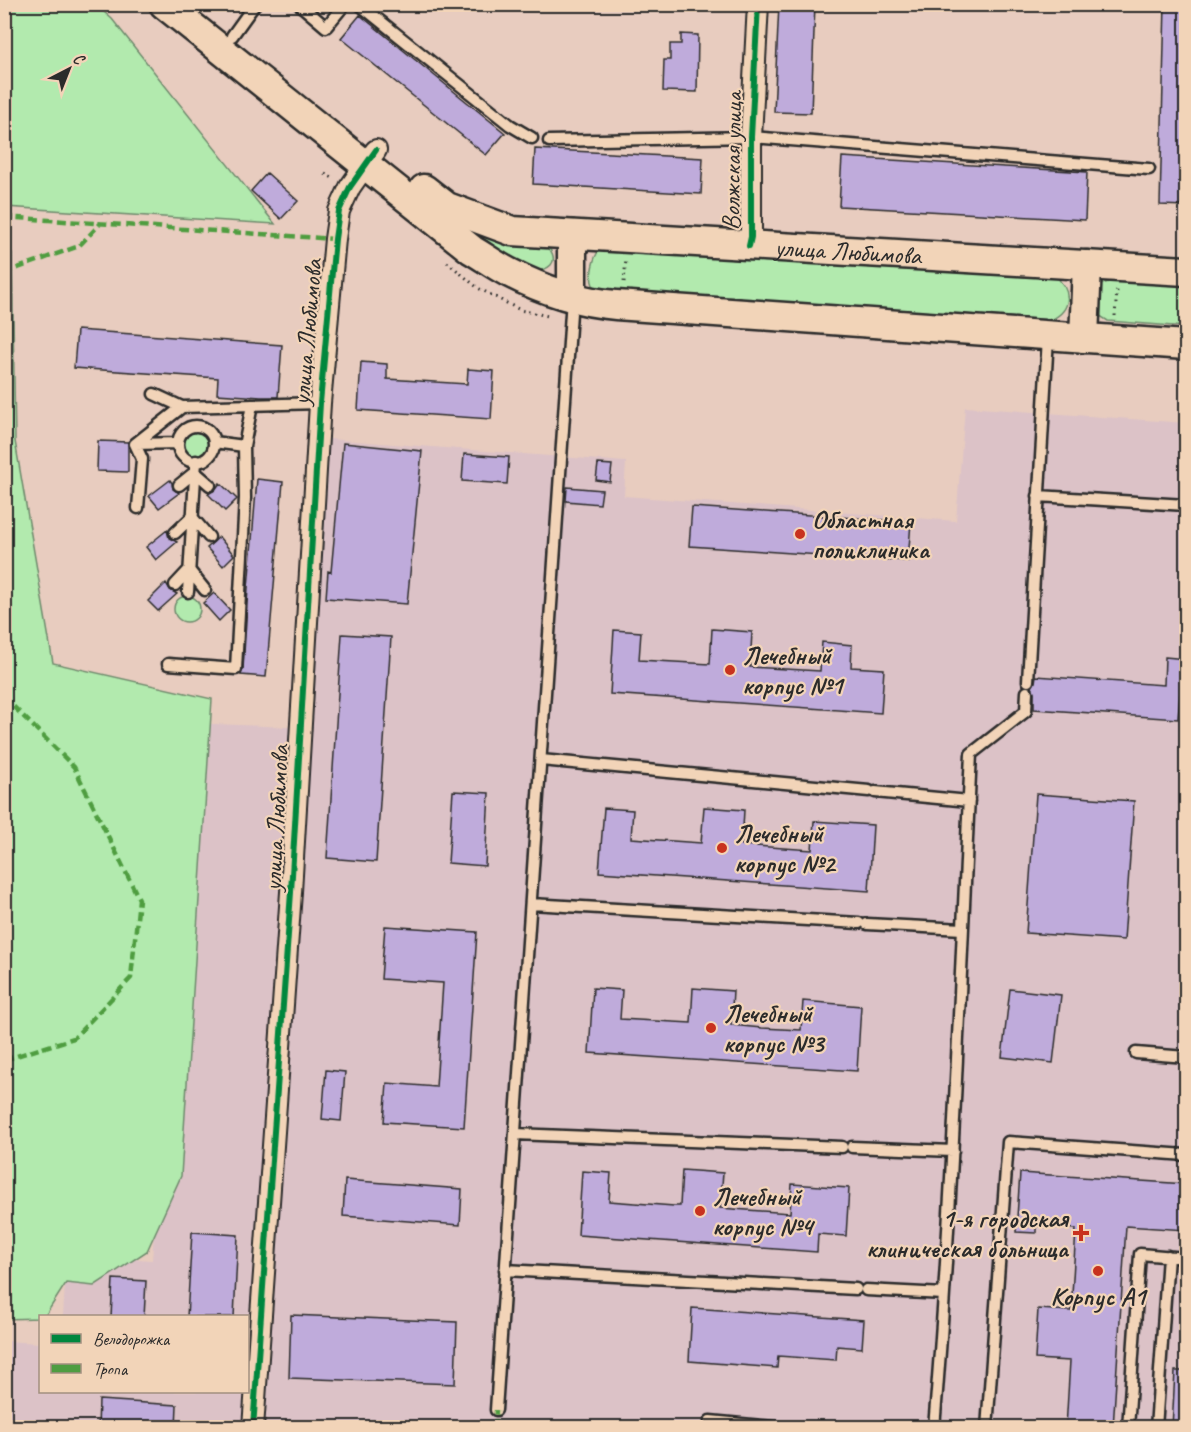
<svg xmlns="http://www.w3.org/2000/svg" width="1191" height="1432" viewBox="0 0 1191 1432" font-family="Caveat,sans-serif">
<style>
.built{fill:#dcc2c7}
.green{fill:#b2eaae;stroke:#6e8a6c;stroke-width:1.5}
.building{fill:#bfabdb;stroke:#2b2b2b;stroke-width:1.5}
.lines{fill:none;stroke-linecap:round;stroke-linejoin:round}
.lane-casing{stroke:#2b2b2b;stroke-width:15}
.street-casing{stroke:#2b2b2b;stroke-width:24}
.secondary-casing{stroke:#2b2b2b;stroke-width:33}
.path{stroke:#2b2b2b;stroke-width:3;stroke-dasharray:1.5 4.5;stroke-linecap:butt}
.lane{stroke:#f2d4b8;stroke-width:10}
.street{stroke:#f2d4b8;stroke-width:20}
.secondary{stroke:#f2d4b8;stroke-width:28}
.quiet{stroke:#4f9d41;stroke-width:4.5;stroke-dasharray:9 4.5;stroke-linecap:butt}
.cycleway-casing{stroke:#f2d4b8;stroke-width:10}
.cycleway{stroke:#00873e;stroke-width:6}
.poi-dot{fill:#c8321e;stroke:#f2d4b8;stroke-width:2}
.labels{text-anchor:middle;dominant-baseline:central;stroke-width:4.5;stroke-linejoin:round;paint-order:stroke}
.street-label{font-size:26px;fill:#2b2b2b;stroke:#f2d4b8}
.poi-label{font-size:26px;font-weight:bold;fill:#2b2b2b;stroke:#f2d4b8;text-anchor:start}
</style>
<rect width="100%" height="100%" fill="#e8ccbf"/>
<filter id="ink" filterUnits="userSpaceOnUse"><feTurbulence type="fractalNoise" baseFrequency=".0167" numOctaves="2"/><feDisplacementMap in="SourceGraphic" scale="12" xChannelSelector="R" yChannelSelector="G"/><feConvolveMatrix kernelMatrix="1 2 1 2 8 2 1 2 1" color-interpolation-filters="sRGB"/></filter>
<g filter="url(#ink)">
<path class="built" d="M965 407 1186 423V1427H5L4 1341 40 1343V1392H248V1316H63L67 1254 152 1260 191 723 311 728 329 439 626 462 624 496 956 521Z"/>
<path class="green" d="M4 5H96L112 19 275 224 5 207Z
M457 225 548 247C561 263 548 271 532 271Z
M600 250 1054 275C1072 290 1073 309 1051 320L602 291C599 289 596 288 593 285 589 277 593 256 600 250Z
M5 252 12 253 15 441 53 663 212 699 181 1176 147 1251 94 1286 66 1283 45 1316H40V1318L4 1319Z
M1115 280 1186 285V327L1108 321 1097 314 1093 294 1102 284Z
M183 444a13 13 0 1 1 26 0a13 13 0 1 1-26 0Z
M174 609a13 13 0 1 1 26 0a13 13 0 1 1-26 0Z"/>
<path class="building" d="M779 4H815L811 113 774 112Z
M1165 4H1186V206L1160 205Z
M360 15 505 133 486 155 341 38Z
M681 34 698 35 697 92 663 91 664 60H670V44H681Z
M535 149 703 158 701 194 533 184Z
M842 157 1087 172 1085 220 839 206Z
M267 173 298 201 281 219 251 191Z
M77 330 282 345 278 397H261L217 394 218 378 74 368Z
M361 362 387 364V379L467 384 468 369 494 371 491 419 358 410Z
M98 441 128 442V472L97 471Z
M343 443 422 451 407 604 326 598 328 571 331 572Z
M464 454 509 457 507 484 462 481Z
M598 464 612 465 610 482 596 480Z
M257 479 283 482 266 677 241 675 243 669 248 588Z
M170 480 172 483 173 489 179 493 159 508 149 496Z
M220 483 237 499 225 511 208 494 215 490Z
M567 487 602 490 600 504 566 501Z
M692 507 911 522 908 561 689 546Z
M167 530 169 538 177 542 156 560 146 547Z
M219 537 234 555 223 566 207 548Z
M166 583 170 590 177 594 158 611 148 601Z
M214 593 230 610 219 621 203 603Z
M712 629 752 632 750 667 820 671 822 642 852 645 851 667 884 669 881 713 610 694 614 630 641 632 639 660 710 664Z
M342 634 391 637 376 862 327 858Z
M1165 657 1186 659V695H1180L1178 719 1034 709V692L1032 687 1035 682 1036 676 1164 685Z
M453 791 489 793 485 866 448 863Z
M1036 794 1134 801 1124 940 1026 933Z
M704 807 744 810 742 845 812 850 814 821 873 825 869 891 599 872 604 808 633 810 631 838 701 843Z
M385 926 477 932 464 1127 384 1122 387 1083 436 1087 443 983 381 979Z
M593 988 622 990 620 1019 691 1023 693 988 733 991 731 1025 762 1028 801 1030 803 1001 861 1006 857 1071 589 1053Z
M1010 989 1061 995 1053 1063 1002 1057Z
M326 1070 345 1072 341 1121 322 1119Z
M682 1170 723 1173 720 1208 790 1213 792 1184 849 1188 846 1236 818 1234 817 1252 578 1235 582 1171 611 1173 609 1201 674 1206H680Z
M1020 1173 1186 1184V1230L1126 1226 1113 1428H1066L1070 1361 1035 1359 1038 1309 1071 1311 1076 1229 1036 1226V1233L1016 1232Z
M345 1180 462 1189 460 1225 343 1216Z
M192 1232 238 1235 234 1317H187Z
M113 1279 146 1281 144 1317H111Z
M692 1308 864 1320 862 1348 837 1346 836 1360 778 1356 777 1368 689 1361Z
M291 1315 457 1322 455 1384 289 1378Z
M1175 1371H1186V1428H1172Z
M99 1400 177 1405 176 1428H98Z"/>
<g class="lines">
<g class="lane-casing">
<path id="lane" d="M299 4 326 27 345 4
M359 4 510 125 532 138
M232 36 255 4
M549 141 751 137 1149 169
M154 394 182 407 320 403
M178 444a18 18 0 1 1 36 0a18 18 0 1 1-36 0Z
M214 442 244 446
M135 444 178 443
M179 485 195 472 210 485
M1038 496 1186 505
M138 508 142 459 135 444 182 407
M175 533 192 517 209 537
M175 585 189 570 205 590
M188 592 196 461
M168 664 236 669 245 498 244 446 252 405
M1028 681 1048 337
M541 760 869 791
M875 792 969 801
M531 904 859 923
M867 924 963 929
M1136 1053 1186 1057
M515 1134 842 1147
M852 1147 953 1151
M505 1270 856 1289
M866 1290 944 1294
M496 1410 572 298
M710 1428V1421L785 1428
M934 1428C953 1203 960 978 971 754L1026 711 1027 692
M987 1428 1008 1142 1186 1155
M1128 1428 1140 1254 1186 1258
M1156 1428 1168 1256"/>
</g>
<g class="street-casing">
<path id="street" d="M749 246 751 237V137L758 4
M253 1428 291 892 320 403 335 239 339 211 350 187 376 150"/>
</g>
<g class="secondary-casing">
<g id="secondary">
<path d="M164 4 472 250C484 257 496 266 508 272 541 289 579 302 616 305L1186 345"/>
<path id="s1" d="M424 189 447 207 512 231 1186 271"/>
<path d="M572 235V297"/>
<path d="M1084 338 1087 265"/>
</g>
</g>
<path class="path" d="M325 174 333 178
M447 262 478 288 520 310 548 316
M624 282 626 259
M1115 316 1117 290"/>
<use href="#lane" class="lane"/>
<use href="#street" class="street"/>
<use href="#secondary" class="secondary"/>
<path class="quiet" d="M4 217 335 239
M4 273 79 246 101 223
M4 697 74 767 139 899 131 978 74 1038 4 1060
M495 1428 496 1410"/>
<g class="cycleway-casing">
<path id="cycleway" d="M749 246 751 237V137L758 4
M253 1428 291 892 320 403 335 239 339 211 350 187 376 150"/>
</g>
<use href="#cycleway" class="cycleway"/>
</g>
</g>
<g class="poi-dot">
<circle cx="800" cy="534" r="6"/>
<circle cx="730" cy="670" r="6"/>
<circle cx="722" cy="848" r="6"/>
<circle cx="711" cy="1028" r="6"/>
<circle cx="700" cy="1211" r="6"/>
<path d="M1078 1224h6v6h6v6h-6v6h-6v-6h-6v-6h6z"/>
<circle cx="1098" cy="1271" r="6"/>
</g>
<g class="labels">
<g class="street-label">
<text transform="translate(732 161) rotate(-89)">Волжская улица</text>
<text stroke="none"><textPath href="#s1" startOffset="435">улица Любимова</textPath></text>
<text transform="translate(307 332) rotate(-85)">улица Любимова</text>
<text transform="translate(276 818) rotate(-87)">улица Любимова</text>
</g>
<g class="poi-label">
<text x="812" y="519">Областная<tspan x="812" dy="30">поликлиника</tspan></text>
<text x="742" y="655">Лечебный<tspan x="742" dy="30">корпус №1</tspan></text>
<text x="734" y="833">Лечебный<tspan x="734" dy="30">корпус №2</tspan></text>
<text x="723" y="1013">Лечебный<tspan x="723" dy="30">корпус №3</tspan></text>
<text x="712" y="1196">Лечебный<tspan x="712" dy="30">корпус №4</tspan></text>
<text x="1068" y="1218" text-anchor="end">1-я городская<tspan x="1068" dy="30">клиническая больница</tspan></text>
<text x="1098" y="1296" text-anchor="middle">Корпус А1</text>
</g>
</g>
<rect width="1191" height="1432" fill="none" stroke="#f2d4b8" stroke-width="24"/>
<rect x="12" y="12" width="1167" height="1408" fill="none" stroke="#2b2b2b" stroke-width="2" filter="url(#ink)"/>
<rect x="39" y="1315" width="210" height="78" fill="#f2d4b8" stroke="#a29080" stroke-width="1.5"/>
<rect x="51" y="1334" width="30" height="9" fill="#00873e" stroke="#a29080" stroke-width="1.5"/>
<text x="93" y="1345" font-size="18" fill="#2b2b2b">Велодорожка</text>
<rect x="51" y="1364" width="30" height="9" fill="#4f9d41" stroke="#a29080" stroke-width="1.5"/>
<text x="93" y="1375" font-size="18" fill="#2b2b2b">Тропа</text>
<g transform="translate(69 69) rotate(42)" stroke="#f2d4b8" stroke-width="4.5" paint-order="stroke">
<path d="M0-4.5L10 22L0 15L-10 22Z" fill="#2b2b2b"/>
<text y="-9" font-size="16" font-weight="bold" text-anchor="middle" fill="#2b2b2b">С</text>
</g>
</svg>
